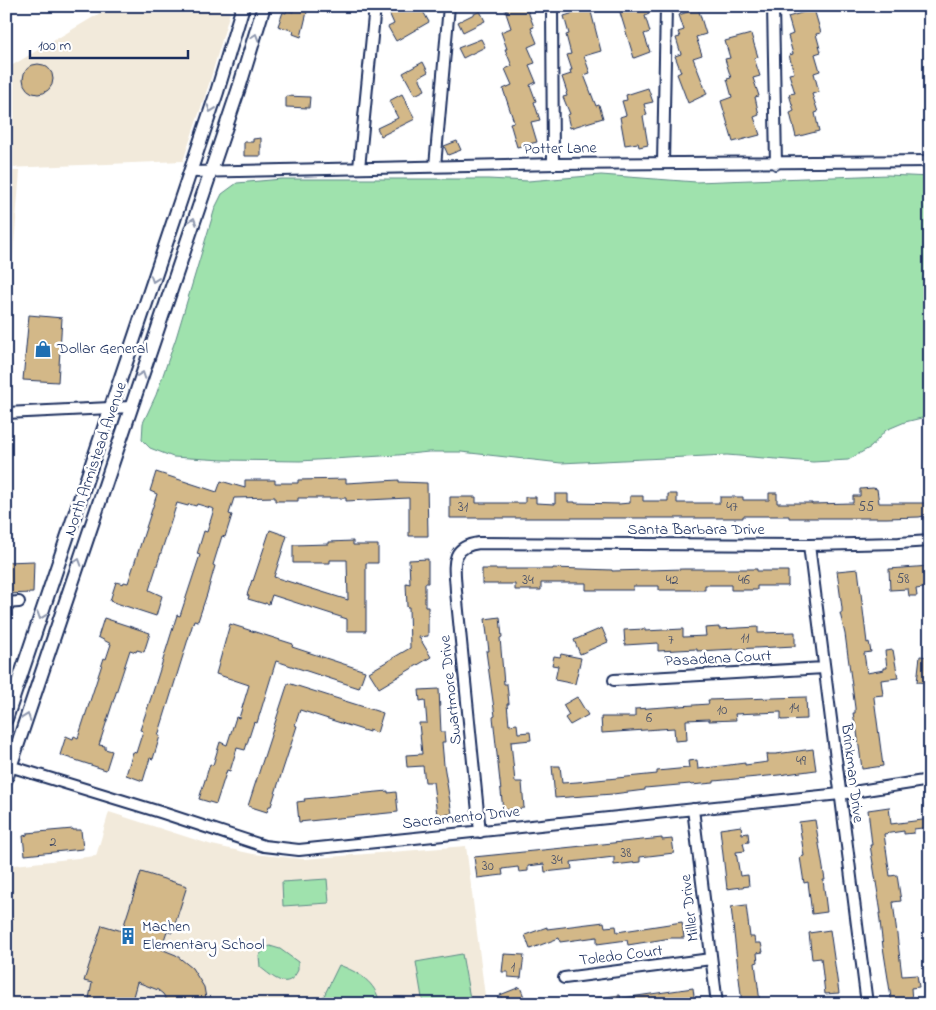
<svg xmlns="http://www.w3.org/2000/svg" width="936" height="1010" viewBox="0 0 936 1010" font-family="'Indie Flower',sans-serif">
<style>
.built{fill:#f2eadb}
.green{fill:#9fe2ad;stroke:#5d8886}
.building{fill:#d3b888;stroke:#1b2f5e}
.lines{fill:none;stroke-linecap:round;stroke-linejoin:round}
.minor-casing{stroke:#1b2f5e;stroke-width:14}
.major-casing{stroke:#1b2f5e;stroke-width:16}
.minor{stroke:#fff;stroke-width:10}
.major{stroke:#fff;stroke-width:12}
.oneway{stroke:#8d97ae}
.labels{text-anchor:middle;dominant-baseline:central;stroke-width:5;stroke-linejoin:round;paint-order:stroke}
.number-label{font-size:14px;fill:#495168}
.street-label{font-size:16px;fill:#1b2f5e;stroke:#fff}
.poi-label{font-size:16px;fill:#1b2f5e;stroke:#fff;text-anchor:start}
</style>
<rect width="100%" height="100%" fill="#fff"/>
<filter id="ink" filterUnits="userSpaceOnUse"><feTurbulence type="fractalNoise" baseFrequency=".02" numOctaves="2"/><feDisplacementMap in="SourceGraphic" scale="10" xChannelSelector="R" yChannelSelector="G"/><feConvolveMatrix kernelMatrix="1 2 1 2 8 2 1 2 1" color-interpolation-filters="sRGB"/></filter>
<g filter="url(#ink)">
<path class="built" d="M112 6H198L230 12 209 84 183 161 6 168V69Z
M6 171H20L6 344Z
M109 812 212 845 253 854 304 859 466 846 486 1004H6V866L96 856Z"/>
<path class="green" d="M601 175 696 182 888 175 930 177V416L905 422 886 430 871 447 848 460 813 462 727 455 561 463 461 452H429L398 455 300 461 223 460 173 457 150 448 142 440 143 423 156 395 176 338 215 208 222 194 237 183 282 179H488L528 181Z
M327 879 329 903 283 906 282 882Z
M270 946 280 949 298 962V970C288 992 273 977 260 967L259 956 265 948Z
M462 954 471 1004H423L416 962Z
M339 965C358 972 376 982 380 1004H320Z"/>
<path class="building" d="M386 6H420L429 22 396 41 388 27 394 24Z
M516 6H526L534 27 531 28 537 43 528 47 535 63 529 65 536 82 530 85 536 101 534 102 540 120 531 122 537 142 517 147 510 123 514 122 503 89 512 85 505 69 512 66 505 49H507L501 32 511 28 505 10Z
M618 6H647L649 14 645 16 650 32 644 34 650 52 634 58Z
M294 8 307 12 301 37 293 34 294 31 278 26 283 12 286 13 287 10 293 12Z
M590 8 601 51 584 56 590 73 584 75 596 106 599 105 603 118 570 128 567 115 570 114 563 97 567 96 566 93 567 92 562 77 571 74 570 70H572L567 55 571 54 566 35 569 34 564 16Z
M698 8 706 34 696 37 702 55 693 58 707 94 688 103 677 74 681 72 675 56 681 54 676 38 680 37 678 32 684 30 679 15Z
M814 9 821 33 816 34 821 52 815 54 820 71 814 73 819 92 812 94 818 112 815 113 819 131 796 137 790 113 794 111 789 94 795 93 789 74 794 73 789 55 793 54 788 36 793 34 788 17Z
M480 11 485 21 463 32 458 22Z
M751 34 758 57 754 58 760 76 753 78 759 96 755 97 759 115 754 117 760 135 733 142 721 101 732 97 727 79 731 78 725 59 730 58 725 41Z
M481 39 485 47 463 58 458 48Z
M423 62 428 72 419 77 425 90 415 95 403 73Z
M23 79a15 15 0 1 1 30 0a15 15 0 1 1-30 0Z
M648 88 653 102 644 104 647 115 643 116 648 145 639 147 638 143 625 145 620 117 626 115 622 101 627 100 626 95Z
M402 94 415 119 381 136 377 128 398 118 389 101Z
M286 96 310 97 309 108 286 107Z
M261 138V156H244V142H253V139Z
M457 141 461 150 448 155 444 146Z
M29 315 62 318 58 382 23 380Z
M156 472 217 492 221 481 245 488V480H275V483H298V480L346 479V483L399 480V482L427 483 428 536H409V498L346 501V498H298V501H275V497L234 498 229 514 232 515 225 537 222 536 213 565 215 566 207 594 198 621 194 620 158 736H160L153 759 150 758 143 781 126 775 133 752 136 753 143 731 140 730 152 695 177 615 180 616 200 555 197 554 204 531 207 532 214 509 197 504 196 506 189 504 188 506 177 503 149 590 162 596 156 616 110 601 116 582 123 584 124 582 128 583 157 494 150 491Z
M873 488 877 489 879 503H930V515L919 517 887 518H789V516H743V518H450V497H476V503H525V497H536V503L555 504V494H568V502H575V503L619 504 630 503V496H643V501H668V494H677V503H720V497H743V500H769V493H777V503H812V504L853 503V496H860V489Z
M270 530 287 536 274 577 348 600 347 560H330V563H293V545L329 544V542L353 541V545H378V563H366V631H347V619L272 595 269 604 265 603V604L248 599 249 596 247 595 252 580 253 581Z
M428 559V583H425V607H428V636L419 637 431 657 379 688 369 672 410 648 409 607H407L406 583 410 584 409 560Z
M34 561 33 593 6 594V562Z
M930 566V587L916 589 917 596H909L908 589 890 590 889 569Z
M553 568 612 570V571L684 569H757V571H788V586H757V590H731V585H705V590H659V586H633V590H586V583H541V590H515V584H482V569H553Z
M858 569 867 643 869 642 871 652 864 653 867 673 884 670V668H887L885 651 893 650 898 678 881 680 883 695 874 696V698L883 766 862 769 856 724H855L853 713H855V708L845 634 840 613H842V608L837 571Z
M500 617 502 637 500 638 504 684H507L509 704H507L509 725 517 724 518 733 530 732 531 740 511 742 515 782H522L524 808 503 810 493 717 495 716 486 651H489L485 619Z
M104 618 150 633 144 652 137 650 136 652 130 650 99 745 105 746V749L112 751 106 770 60 755 66 736 73 739 74 736 78 738 104 658 106 659 111 644 98 637Z
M230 624 293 644 292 647 365 671 359 688 276 661 257 723 254 722 245 750 237 748 230 771 227 770 216 804 199 799 210 764 213 765 220 742 227 745 236 717 239 718 249 685 216 674Z
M719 627V629L758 627V633L795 632V646L697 651V649L658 651V643L625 645 624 630 645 629V631L683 629V637L706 636 705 628Z
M602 628 608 642 580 654 574 640Z
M561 654 581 658 575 684 555 680 558 666 552 665 554 656 560 657Z
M920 656 930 657V683L917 682Z
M288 683 383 713 377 733 369 730V732L300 710 295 725 297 726 271 806H269L267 812 248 806Z
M439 689 441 732H444L445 742H442L444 765 452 814 437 815 433 782H425L423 766 407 767 406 755 422 754 419 723H427L425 700 420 701 419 690Z
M577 697 588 715 570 725 565 718 569 715 563 705Z
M806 697 807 719 781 720V712L735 714 736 720 709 721V719L686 720 687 740 675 741 674 728 602 733 601 717H635V709L709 704 708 700Z
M813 749 816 770 779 775 714 781V783L691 785 690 784 645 788V790L613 794 555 798 552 766H560L562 783 577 782 657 774V771L689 768 688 761 697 760 698 769 745 763V765L768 762 767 754H776Z
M388 791V793L396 792 398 812 299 822 297 802 305 801 304 799Z
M889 807 891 824 930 819V827L914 829V833L904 834V831L884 834 890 876 897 875 901 901 893 902 902 976 917 975 919 987 911 988 912 1001 892 1004 883 947 879 913H881L870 845H872L868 810Z
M815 820 825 880H823L827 912 812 914 808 882 804 883 800 857 804 856 799 822Z
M741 826 742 834 748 833 749 842 743 843 745 851 736 852 740 876 748 875 749 886 727 889 720 829Z
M73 829V830H81L83 849 25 855 23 836 27 835V833Z
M662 838V840L672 839 674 853 640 857V862L614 865V857L571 862 572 869 545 872 544 864 528 866V871L519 872 518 867 502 869 503 875 477 878 474 857Z
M141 872 187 886 172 933 167 931 161 949 176 955 192 968 204 987 207 1004H169L163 994 158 990 137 982 131 1004H88L92 983 84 981 102 925 122 931Z
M746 905 750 937H754L755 943H761L763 952 757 953 758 962 755 963 760 1002 742 1004 731 907Z
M604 922 605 927 616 926 617 932 682 922 684 938H671L628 945 627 940 597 944V937L560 942 559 938 530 949 525 935 547 927V929Z
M830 930 839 993 825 994 821 958 812 959 809 933Z
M504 954 524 955 521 978 508 977V972H502Z
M520 987 527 1004H504L500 995Z
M693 988 695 1004H623V998Z
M620 995 622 1004H597V998Z"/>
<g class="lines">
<g class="minor-casing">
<path id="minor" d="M552 6 553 164
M773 6 776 164
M663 163 666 6
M435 166 449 6
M359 168 375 6
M190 172C312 170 434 166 556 164 681 162 805 163 930 161
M6 413 131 407
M809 545 867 1004
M6 603 19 602
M614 680 824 668
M6 765 160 812 264 846 299 850 840 794 930 780
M693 809 717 1004
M480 832 456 591C455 567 448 547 479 543L809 545 899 543 930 541
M564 978 711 959"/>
</g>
<g class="major-casing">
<path id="major" d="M6 719 217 92 243 6
M6 779 239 88 264 6"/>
</g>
<use href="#minor" class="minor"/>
<use href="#major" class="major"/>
</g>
<defs><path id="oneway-chevron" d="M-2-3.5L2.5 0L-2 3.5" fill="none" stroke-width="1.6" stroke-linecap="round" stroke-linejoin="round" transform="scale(1.25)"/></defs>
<g class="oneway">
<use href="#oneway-chevron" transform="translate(255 37) rotate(-72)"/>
<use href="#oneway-chevron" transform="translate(211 109) rotate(109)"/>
<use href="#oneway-chevron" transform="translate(193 221) rotate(-72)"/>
<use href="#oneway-chevron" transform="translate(154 279) rotate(109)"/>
<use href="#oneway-chevron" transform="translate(142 375) rotate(-71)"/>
<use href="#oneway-chevron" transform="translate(78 562) rotate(-72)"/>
<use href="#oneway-chevron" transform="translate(41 616) rotate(109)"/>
<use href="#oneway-chevron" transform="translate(27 717) rotate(-71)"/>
</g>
</g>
<defs>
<g id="shop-bare" transform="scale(1.35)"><path d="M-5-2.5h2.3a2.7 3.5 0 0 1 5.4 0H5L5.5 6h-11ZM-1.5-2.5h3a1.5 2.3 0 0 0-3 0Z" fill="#1f6fb2" stroke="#fff" stroke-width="2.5" paint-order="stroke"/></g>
<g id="building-bare" transform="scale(1.35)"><path d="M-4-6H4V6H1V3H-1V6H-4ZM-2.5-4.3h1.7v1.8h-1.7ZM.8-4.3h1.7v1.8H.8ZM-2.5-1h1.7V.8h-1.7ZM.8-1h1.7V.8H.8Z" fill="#1f6fb2" stroke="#fff" stroke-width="2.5" paint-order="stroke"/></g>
</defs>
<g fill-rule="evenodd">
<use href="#shop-bare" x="43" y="349"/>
<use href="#building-bare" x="128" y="936"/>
</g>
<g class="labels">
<g class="number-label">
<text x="463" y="507">31</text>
<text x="732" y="507">47</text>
<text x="866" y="507">55</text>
<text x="903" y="579">58</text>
<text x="528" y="580">34</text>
<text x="672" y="580">42</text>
<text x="744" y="580">46</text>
<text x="745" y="638">11</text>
<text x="671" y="640">7</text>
<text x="794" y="708">14</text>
<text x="722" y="710">10</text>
<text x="649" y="718">6</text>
<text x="801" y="761">49</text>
<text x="53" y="842">2</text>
<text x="626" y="853">38</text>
<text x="557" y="860">34</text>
<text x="488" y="866">30</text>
<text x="513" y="967">1</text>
</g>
<g class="street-label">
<text transform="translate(560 149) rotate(-1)">Potter Lane</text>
<text transform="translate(96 459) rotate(-71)">North Armistead Avenue</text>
<text x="696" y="530">Santa Barbara Drive</text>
<text transform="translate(718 659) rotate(-3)">Pasadena Court</text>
<text transform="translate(451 690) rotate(-96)">Swartmore Drive</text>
<text transform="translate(852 773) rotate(83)">Brinkman Drive</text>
<text transform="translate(461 818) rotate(-6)">Sacramento Drive</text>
<text transform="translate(690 908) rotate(-97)">Miller Drive</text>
<text transform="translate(621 956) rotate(-7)">Toledo Court</text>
</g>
<g class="poi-label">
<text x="57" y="349">Dollar General</text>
<text x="142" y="927">Machen<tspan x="142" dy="18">Elementary School</tspan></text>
</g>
</g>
<rect width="936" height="1010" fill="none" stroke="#fff" stroke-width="25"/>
<rect x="12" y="12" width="911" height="985" fill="none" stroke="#1b2f5e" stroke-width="2" filter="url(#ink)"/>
<path d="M30 50v8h158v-8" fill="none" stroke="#1b2f5e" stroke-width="2.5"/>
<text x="38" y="50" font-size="15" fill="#1b2f5e" stroke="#ffffff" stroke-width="4" paint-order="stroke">100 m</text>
</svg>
